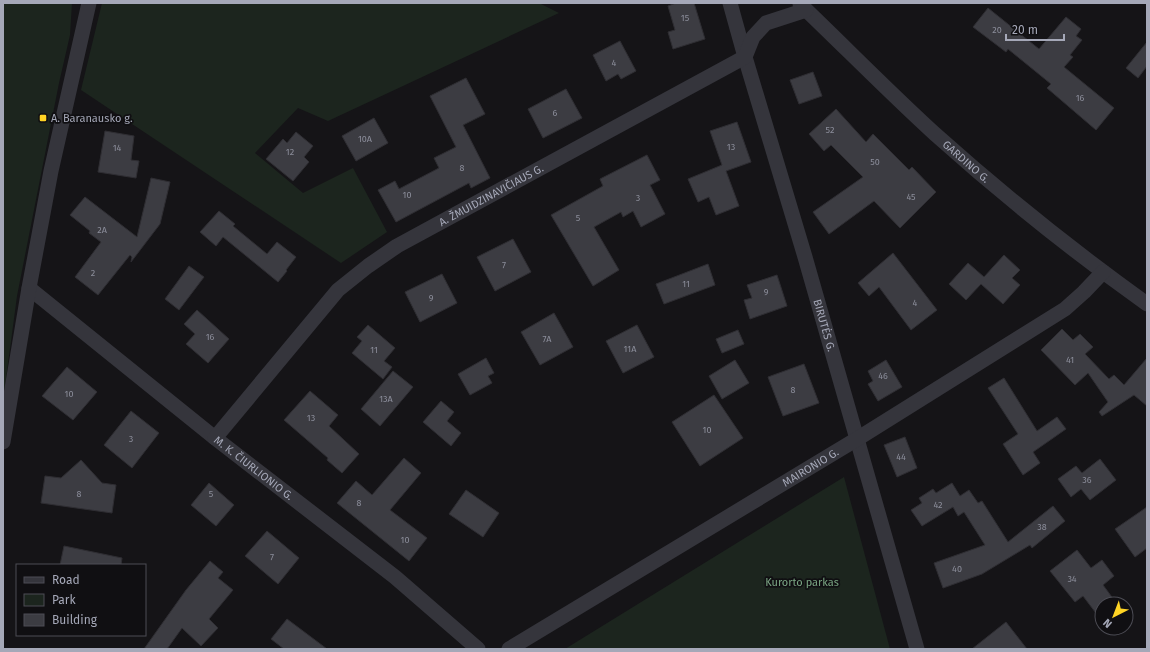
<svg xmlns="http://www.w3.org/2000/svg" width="1150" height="652" viewBox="0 0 1150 652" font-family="'Fira Sans',sans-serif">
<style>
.green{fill:#1c251e}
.building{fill:#3c3c42;stroke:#2f2e33}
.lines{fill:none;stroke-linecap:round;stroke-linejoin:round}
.minor{stroke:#35353c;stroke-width:15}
.poi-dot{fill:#ffd424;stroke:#100f12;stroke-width:1.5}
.labels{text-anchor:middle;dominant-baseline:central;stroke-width:3.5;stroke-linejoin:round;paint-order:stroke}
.number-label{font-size:9px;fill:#8b8d9a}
.poi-label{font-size:11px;fill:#a5a8b8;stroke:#100f12;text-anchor:start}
.street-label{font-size:11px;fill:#a5a8b8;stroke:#100f12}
.park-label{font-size:11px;fill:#7aa583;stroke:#100f12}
</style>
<rect width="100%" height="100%" fill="#151417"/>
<path class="green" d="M3 3H72L70 35 59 83 17 296 3 401Z
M102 3H539L559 13 328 121 298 108 255 153 303 193 353 168 387 232 341 263 81 90Z
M844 477 890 649H565Z"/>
<path class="building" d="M676 3H694L705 39 673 49 668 32 675 30 668 6Z
M988 8 1039 49 1066 17 1081 29 1076 36 1082 40 1070 55 1073 57 1064 67 1114 108 1096 130 1047 88 1051 84 1008 49 1006 52 973 27Z
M620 41 636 71 621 79 618 74 606 81 593 55Z
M1147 42V66L1138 78 1126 68Z
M813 72 822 96 799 104 790 80Z
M466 78 485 114 463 125 490 178 471 188 469 183 396 222 378 190 395 181 399 189 439 168 434 158 456 147 430 96Z
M566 89 582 118 543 138 528 109Z
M836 109 866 142 873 134 909 170 912 167 936 192 900 228 874 201 829 234 813 212 863 177 831 145 824 151 809 134Z
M374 118 388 143 356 161 342 136Z
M737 122 751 162 726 171 739 206 716 215 709 197 698 202 688 179 722 165 710 131Z
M105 131 134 136 131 160 139 161 136 178 98 172Z
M296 132 313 146 304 157 309 162 293 181 266 159 283 139 287 143Z
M647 155 660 180 650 185 665 214 641 227 633 211 623 217 621 212 594 227 619 270 593 286 551 215 603 186 600 179Z
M151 178 170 182 160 224 131 262 132 257 130 255 98 295 75 277 101 242 89 233 90 231 70 215 85 197 137 237Z
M219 211 235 224 233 226 267 254 277 242 296 257 286 270 287 271 278 282 223 237 216 246 200 232Z
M513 239 531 272 495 291 477 257Z
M893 253 937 310 911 330 879 287 869 296 858 283Z
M1004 255 1020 270 1012 278 1020 285 1003 304 981 284 966 300 949 284 968 263 984 277Z
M708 264 715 285 664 304 656 284Z
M189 266 204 277 179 310 165 299Z
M442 274 457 303 420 322 405 292Z
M777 275 787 306 750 319 744 300 752 298 747 285Z
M197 310 229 339 208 363 186 344 195 334 184 324Z
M554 313 573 347 540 365 521 332Z
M368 325 395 348 384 361 392 367 383 379 352 353 362 341 357 337Z
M637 325 654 357 623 373 606 341Z
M1062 329 1073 340 1080 334 1093 347 1085 354 1109 379 1114 375 1124 385 1147 358V406L1134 395 1102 416 1099 412 1108 402 1088 373 1075 385 1041 350Z
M738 330 744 344 722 353 716 339Z
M486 358 494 373 488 376 492 383 470 395 458 374Z
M735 360 749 383 722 399 709 376Z
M886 360 902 387 878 401 868 384 873 381 868 371Z
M804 364 819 403 783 416 768 377Z
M67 367 97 392 73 420 42 396Z
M393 371 413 387 380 426 361 409Z
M1004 378 1037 431 1057 417 1066 429 1033 452 1040 463 1023 475 1003 444 1018 434 988 388Z
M310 391 338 415 329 426 359 454 342 473 327 460 328 458 284 420Z
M714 395 743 438 700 466 672 422Z
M441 401 454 412 447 421 461 433 451 446 423 422Z
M131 411 159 433 132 468 104 445Z
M905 437 917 468 897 477 884 445Z
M404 458 421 473 390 510 427 538 409 561 337 503 356 481 372 495Z
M1100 459 1116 480 1090 500 1081 489 1071 497 1058 479 1076 466 1082 473Z
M81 460 102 483 116 485 112 513 41 503 45 476 61 478Z
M209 483 234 505 216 526 191 505Z
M952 483 960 496 969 490 978 503 982 501 1008 542 1053 506 1065 521 1032 548 1030 545 982 574 943 588 934 563 985 545 964 512 958 516 953 507 922 526 911 510 922 503 919 498 933 489 936 493Z
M466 490 499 513 483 537 449 514Z
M1147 507V548L1135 557 1115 529Z
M267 531 299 558 278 584 245 556Z
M64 546 122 558 121 565H60Z
M1077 550 1091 568 1102 560 1114 576 1103 585 1117 604H1102V621L1083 596 1075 602 1050 571Z
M210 561 223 572 218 578 233 590 209 619 218 628 201 646 182 628 167 649H144L186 590Z
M287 619 327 649H284L271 639Z
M1006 622 1027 649H972Z"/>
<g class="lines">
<g class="minor">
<path id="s1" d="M730 3 745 57 805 257 917 649"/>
<path id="s2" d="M800 4C845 47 889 92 935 134 1003 195 1073 251 1147 304"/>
<path id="s3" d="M29 288 215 438 395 577 478 649"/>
<path id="s4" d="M215 438 338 290 368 266 397 246 745 57 753 37 766 23 806 10"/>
<path d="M3 442 29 288 51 171 89 3"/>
<path id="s5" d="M509 649 857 439 1065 309 1084 292 1103 272"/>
</g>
</g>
<rect class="poi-dot" x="39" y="114" width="8" height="8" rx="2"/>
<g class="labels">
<g class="number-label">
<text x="685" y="18">15</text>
<text x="997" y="30">20</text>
<text x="614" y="63">4</text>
<text x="1080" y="98">16</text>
<text x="555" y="113">6</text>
<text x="830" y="130">52</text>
<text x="365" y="139">10A</text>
<text x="731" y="147">13</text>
<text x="117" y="148">14</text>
<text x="290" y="152">12</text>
<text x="875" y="162">50</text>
<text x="462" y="168">8</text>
<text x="407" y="195">10</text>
<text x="911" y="197">45</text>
<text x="638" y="198">3</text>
<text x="578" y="218">5</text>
<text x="102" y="230">2A</text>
<text x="504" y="265">7</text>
<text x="93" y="273">2</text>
<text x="686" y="284">11</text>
<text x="766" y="292">9</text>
<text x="431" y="298">9</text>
<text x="915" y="303">4</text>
<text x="210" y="337">16</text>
<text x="547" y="339">7A</text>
<text x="630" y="349">11A</text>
<text x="374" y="350">11</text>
<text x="1070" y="360">41</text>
<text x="883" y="376">46</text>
<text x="793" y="390">8</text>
<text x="69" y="394">10</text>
<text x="386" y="399">13A</text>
<text x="311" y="418">13</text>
<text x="707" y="430">10</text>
<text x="131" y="439">3</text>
<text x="901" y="457">44</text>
<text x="1087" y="480">36</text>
<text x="79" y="494">8</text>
<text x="211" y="494">5</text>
<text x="359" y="503">8</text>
<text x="938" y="505">42</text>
<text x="1042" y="527">38</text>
<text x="405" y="540">10</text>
<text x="272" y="557">7</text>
<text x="957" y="569">40</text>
<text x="1072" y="579">34</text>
</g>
<g class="poi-label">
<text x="51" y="118">A. Baranausko g.</text>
</g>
<g class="street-label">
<text stroke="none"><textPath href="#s2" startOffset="229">GARDINO G.</textPath></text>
<text stroke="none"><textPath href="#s4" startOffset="373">A. ŽMUIDZINAVIČIAUS G.</textPath></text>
<text stroke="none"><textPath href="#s1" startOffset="336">BIRUTĖS G.</textPath></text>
<text stroke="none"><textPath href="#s5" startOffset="352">MAIRONIO G.</textPath></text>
<text stroke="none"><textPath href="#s3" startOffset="288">M. K. ČIURLIONIO G.</textPath></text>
</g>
<g class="park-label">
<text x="802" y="582">Kurorto parkas</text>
</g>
</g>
<rect width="1150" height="652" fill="none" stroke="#a5a8b8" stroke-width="8"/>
<rect x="16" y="564" width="130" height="72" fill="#100f12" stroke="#4c4c54"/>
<rect x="24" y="577" width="20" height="6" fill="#35353c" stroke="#4c4c54"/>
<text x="52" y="584" font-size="12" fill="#a5a8b8">Road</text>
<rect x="24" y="594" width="20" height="12" fill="#1c251e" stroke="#4c4c54"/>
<text x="52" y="604" font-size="12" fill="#a5a8b8">Park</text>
<rect x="24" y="614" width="20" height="12" fill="#3c3c42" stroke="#4c4c54"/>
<text x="52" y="624" font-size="12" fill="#a5a8b8">Building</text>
<g transform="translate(1114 616) rotate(222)"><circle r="19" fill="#100f12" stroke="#4c4c54"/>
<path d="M0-3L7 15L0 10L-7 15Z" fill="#ffd424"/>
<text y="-6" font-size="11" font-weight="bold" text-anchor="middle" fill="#a5a8b8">N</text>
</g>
<path d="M1006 34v6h58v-6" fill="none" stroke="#a5a8b8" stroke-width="2"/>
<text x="1012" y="34" font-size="12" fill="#a5a8b8" stroke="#100f12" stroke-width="3" paint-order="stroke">20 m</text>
</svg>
